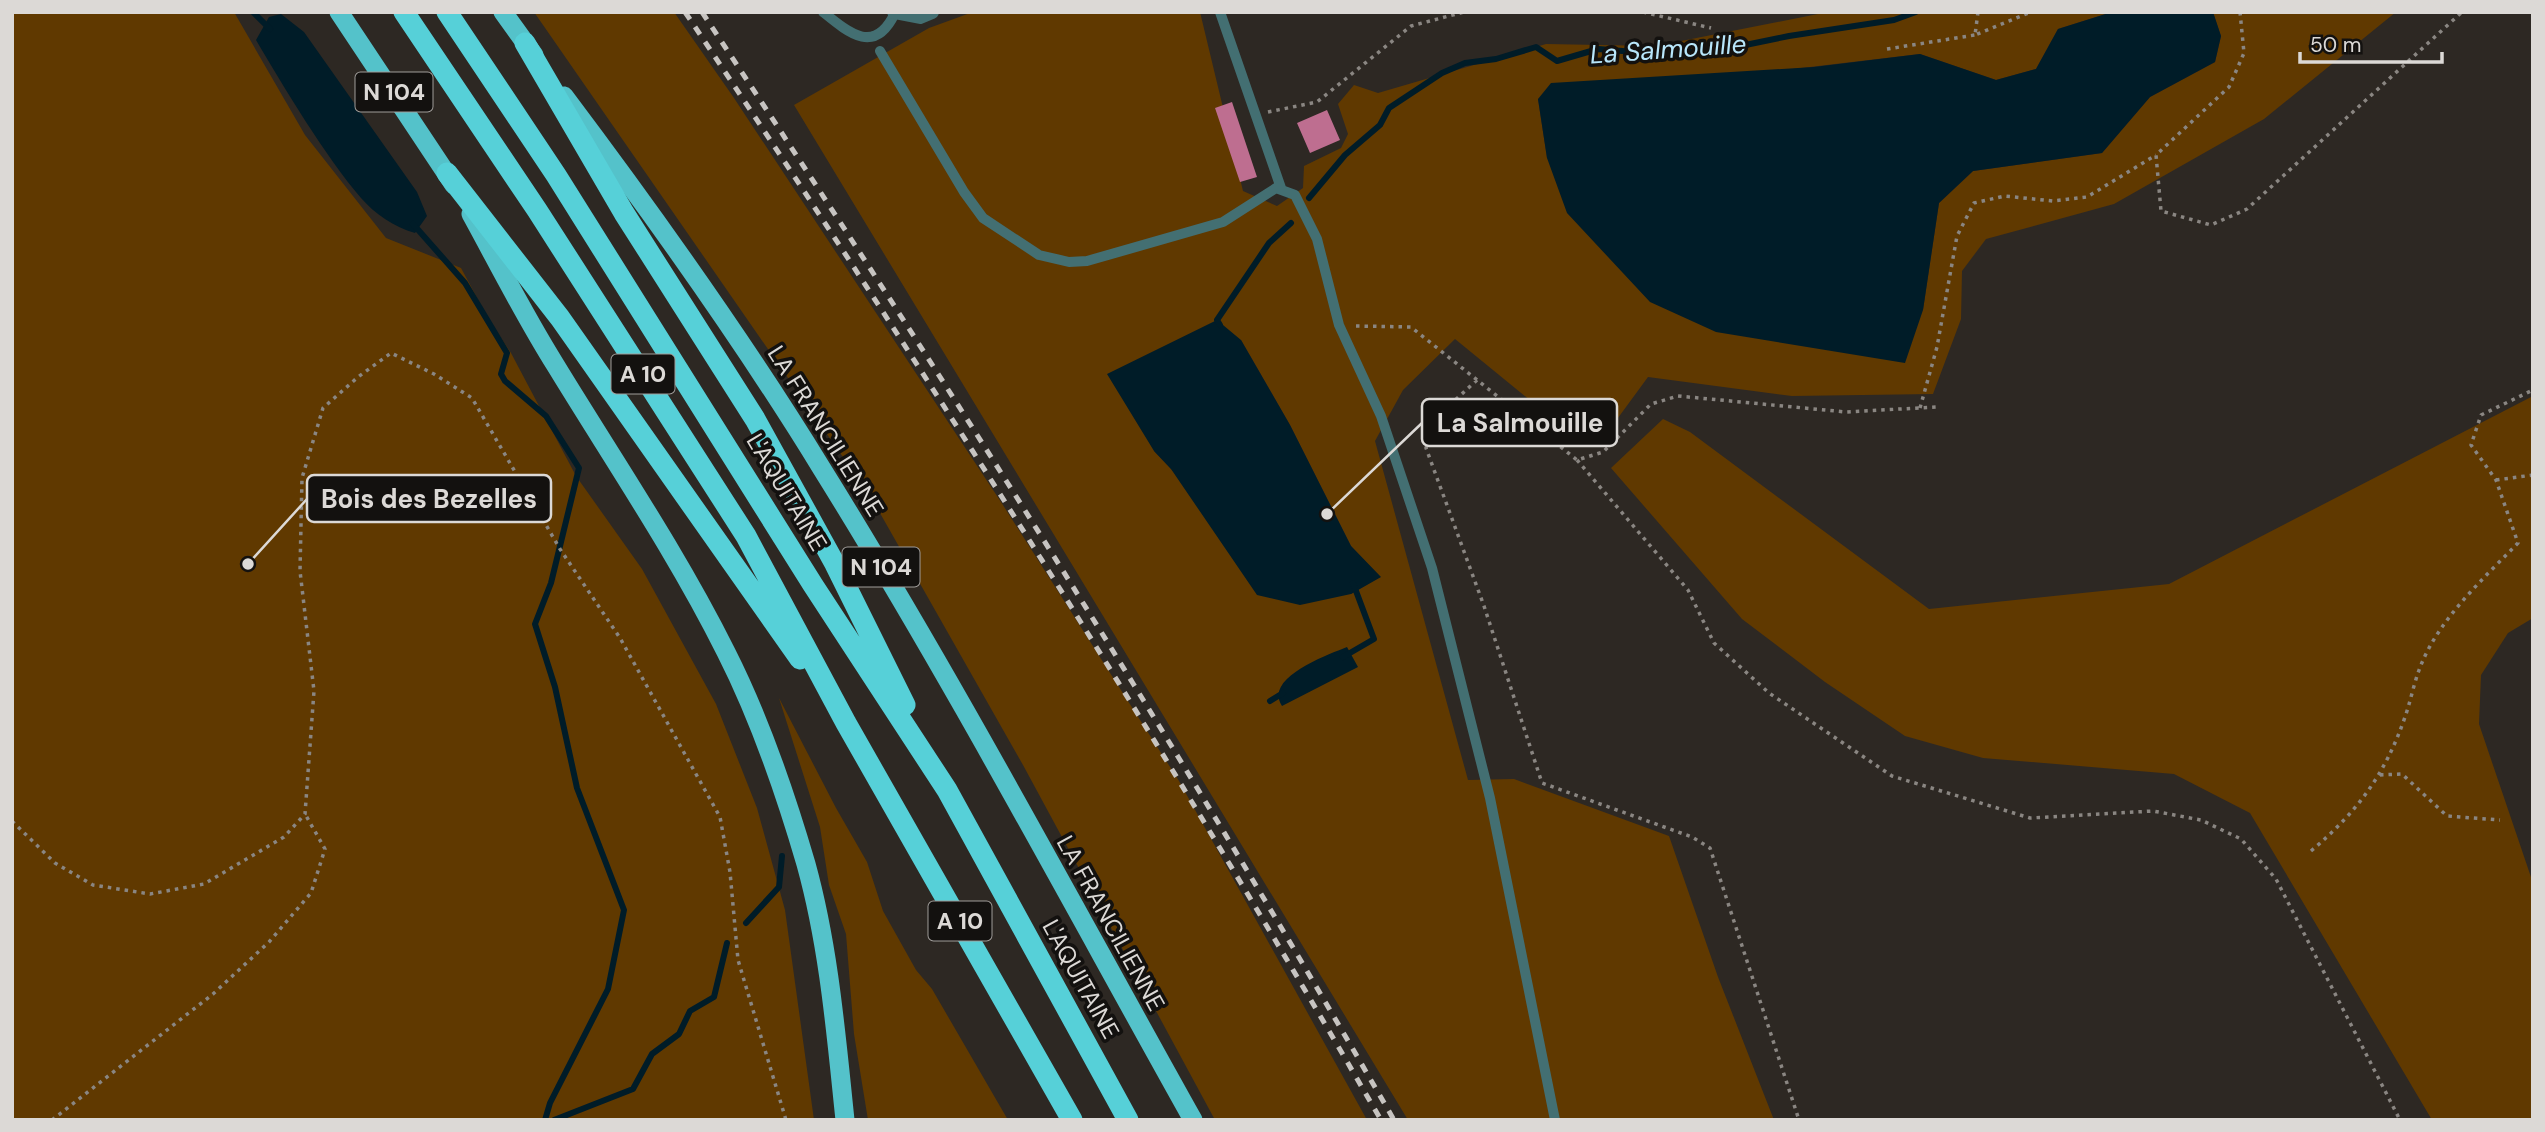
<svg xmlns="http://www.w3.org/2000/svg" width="2545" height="1132" viewBox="0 0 2545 1132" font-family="'DM Sans',sans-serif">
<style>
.green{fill:#603900;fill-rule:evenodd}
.water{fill:#001c28}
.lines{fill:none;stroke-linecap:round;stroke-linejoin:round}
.stream{stroke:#001c28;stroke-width:6}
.building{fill:#be6e90}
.path{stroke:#8a8682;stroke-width:3.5;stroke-dasharray:3.5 5;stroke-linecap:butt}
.service{stroke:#436f72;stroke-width:10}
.minor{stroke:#436f72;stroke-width:14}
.trunk{stroke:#54c2ca;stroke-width:19}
.motorway{stroke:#56d0d8;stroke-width:21}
.rail{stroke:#c7c4c1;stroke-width:5;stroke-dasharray:9 9;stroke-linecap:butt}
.labels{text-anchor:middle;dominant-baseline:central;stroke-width:7;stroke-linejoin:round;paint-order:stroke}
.shield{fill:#13110f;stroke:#a09d9a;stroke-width:2}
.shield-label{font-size:23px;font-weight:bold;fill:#dcd9d6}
.street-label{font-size:24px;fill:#dcd9d6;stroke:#13110f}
.water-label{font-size:26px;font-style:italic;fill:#b8e6fb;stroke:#13110f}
.leader{fill:none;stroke:#dcd9d6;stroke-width:2.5}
.callout-dot{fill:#dcd9d6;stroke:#13110f;stroke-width:2.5}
.callout{fill:#13110f;stroke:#dcd9d6;stroke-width:2.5}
.callout-label{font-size:26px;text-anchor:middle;font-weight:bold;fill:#dcd9d6}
</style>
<rect width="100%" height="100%" fill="#2d2823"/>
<path class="green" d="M12 12H234L305 135 386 238 461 268 487 316 511 353 576 476 642 569 716 704 757 808 785 910 814 1120H12Z
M534 12H674L734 98 1001 502 1179 781 1367 1120H1215L1023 765 872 499Z
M973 12H1200L1243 191 1277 206 1303 188 1304 166 1341 148 1348 134 1338 104 1354 85 1378 93 1546 44 1656 46 1828 12H2112L2058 29 2036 69 1996 80 1920 54 1538 99 1547 158 1923 310 1939 203 1973 171 2102 153 2150 97 2215 62 2221 36 2213 12H2396L2264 119 2114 204 1986 239 1962 271 1961 319 1933 394 1792 396 1648 377 1615 422 1585 445 1455 339 1403 390 1375 441 1468 780 1514 779 1669 836 1718 977 1774 1120H1408L794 105 929 28ZM1241 340 1290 425 1351 546 1380 577 1351 594 1171 469 1154 451Z
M2533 396V618L2508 633 2481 675 2479 724 2533 883V1120H2432L2250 813 2174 774 1983 758 1905 736 1825 682 1742 619 1611 468 1663 419 1690 432 1929 609 2169 584Z
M779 698 836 808 867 862 883 911 916 970 932 989 1008 1120H868L854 1034 846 934 829 885 820 827Z"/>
<path class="water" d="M2112 12H2213L2221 36 2215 62 2150 97 2102 153 1973 171 1939 203 1923 310 1905 363 1716 332 1650 302 1567 213 1547 158 1538 99 1551 83 1814 67 1920 54 1996 80 2036 69 2058 29Z
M281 14 304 32 417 192 427 216 415 233C394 227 375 214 361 198 325 156 285 89 256 40L269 17Z
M1217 320 1241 340 1290 425 1351 546 1381 577 1351 594 1300 605 1257 595 1171 469 1154 451 1107 374Z
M1347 647 1358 667 1282 706C1263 678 1327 655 1347 647Z"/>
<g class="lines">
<path class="stream" d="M253 12 270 29
M1309 198 1345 155 1380 125 1389 108 1442 73 1465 63 1496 59 1536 47 1557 61 1598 49 1659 54 1721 50 1789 36 1894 20 1916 12
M413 224 465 283 507 353 501 374 505 381 546 416 579 468 551 583 535 624 555 687 577 788 624 910 608 989 550 1103 545 1120
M1220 325 1217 320 1269 243 1291 223
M1343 657 1374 639 1353 583
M1270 701 1283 693
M746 923 779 887 782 856
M554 1120 633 1089 652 1054 679 1034 690 1011 714 997 727 943"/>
</g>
<path class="building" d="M1232 102 1257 177 1240 182 1215 108Z
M1327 110 1340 140 1310 153 1297 123Z"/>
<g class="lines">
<path class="path" d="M1643 12 1711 28
M1978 12 1975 35 2031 12
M2240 12 2244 53 2229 87 2156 155 2161 211 2211 225 2247 209 2462 12
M1887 49 1975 35
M1268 112 1317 102 1411 26 1464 12
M1356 326 1411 327 1577 460 1603 452 1651 404 1678 396 1846 412 1936 407
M1477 380 1440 414 1426 448 1484 606 1542 783 1692 837 1710 848 1799 1120
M1920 408 1937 347 1957 236 1974 203 2005 196 2053 201 2087 197 2156 155
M1577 460 1688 590 1714 643 1769 693 1892 776 2030 818 2153 811 2201 820 2241 839 2276 879 2400 1120
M2496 480 2533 475
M2380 775 2402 774 2447 816 2500 820
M12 821 55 863 93 885 150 894 204 884 284 837 305 814 314 691 300 571 302 478 323 408 358 377 391 353 434 374 472 398 560 549 620 638 720 817 730 872 738 960 786 1120
M2311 851C2357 812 2385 775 2405 717 2411 700 2414 682 2421 665 2440 618 2483 579 2518 543L2496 480 2471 445 2481 415 2533 390
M52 1120 213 994 269 942 311 893 325 849 305 814"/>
<path class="service" d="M823 12C850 34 875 55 895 13
M1220 12 1281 188
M880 51 964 192 983 218 1039 255 1069 262 1087 261 1223 222 1276 188 1295 195 1317 239 1339 325 1381 416 1432 568 1490 798 1555 1120"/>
<path class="minor" d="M894 12 920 17 932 12"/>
<path class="trunk" d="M339 12 454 185
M503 12 534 55
M564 96C655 217 743 340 822 469 954 681 1071 902 1193 1120
M471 214C499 265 525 317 556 366 614 461 676 552 726 652 760 719 785 792 806 864 829 947 836 1034 845 1120"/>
<path class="motorway" d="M404 12 537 210 746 536 846 723 1072 1120
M447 12 556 175 813 585 947 790 1128 1120
M525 43 624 213 755 419 835 564 905 705
M447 173 560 318 800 659"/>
<path class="rail" d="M685 12C928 375 1162 742 1381 1120
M702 12C943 376 1176 742 1394 1120"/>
</g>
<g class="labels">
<g class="shield">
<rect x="355.5" y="72.5" width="77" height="39" rx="5"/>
<rect x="611.5" y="354.5" width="63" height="39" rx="5"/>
<rect x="842.5" y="547.5" width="77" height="39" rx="5"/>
<rect x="928.5" y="901.5" width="63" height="39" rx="5"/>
</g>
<g class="shield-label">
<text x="394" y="92">N 104</text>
<text x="643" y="374">A 10</text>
<text x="881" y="567">N 104</text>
<text x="960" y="921">A 10</text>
</g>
<g class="street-label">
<text transform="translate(826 431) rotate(58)">LA FRANCILIENNE</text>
<text transform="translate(787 492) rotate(59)">L'AQUITAINE</text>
<text transform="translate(1111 923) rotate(61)">LA FRANCILIENNE</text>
<text transform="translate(1081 979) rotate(61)">L'AQUITAINE</text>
</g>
<g class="water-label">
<text transform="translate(1668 49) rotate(-4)">La Salmouille</text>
</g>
</g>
<path class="leader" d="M1327 514L1422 423M248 564L307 499"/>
<g class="callout-dot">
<circle cx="1327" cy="514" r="7"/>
<circle cx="248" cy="564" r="7"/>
</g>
<g class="callout">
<rect x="1422" y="399" width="195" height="47" rx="7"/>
<rect x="307" y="475" width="244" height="47" rx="7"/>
</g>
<g class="callout-label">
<text x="1520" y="432">La Salmouille</text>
<text x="429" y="508">Bois des Bezelles</text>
</g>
<rect width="2545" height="1132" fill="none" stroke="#dcd9d6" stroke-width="28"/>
<path d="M2300 52v10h142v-10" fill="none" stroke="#dcd9d6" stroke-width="3.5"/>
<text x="2310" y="52" font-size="21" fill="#dcd9d6" stroke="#13110f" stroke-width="5" paint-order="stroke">50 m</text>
</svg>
